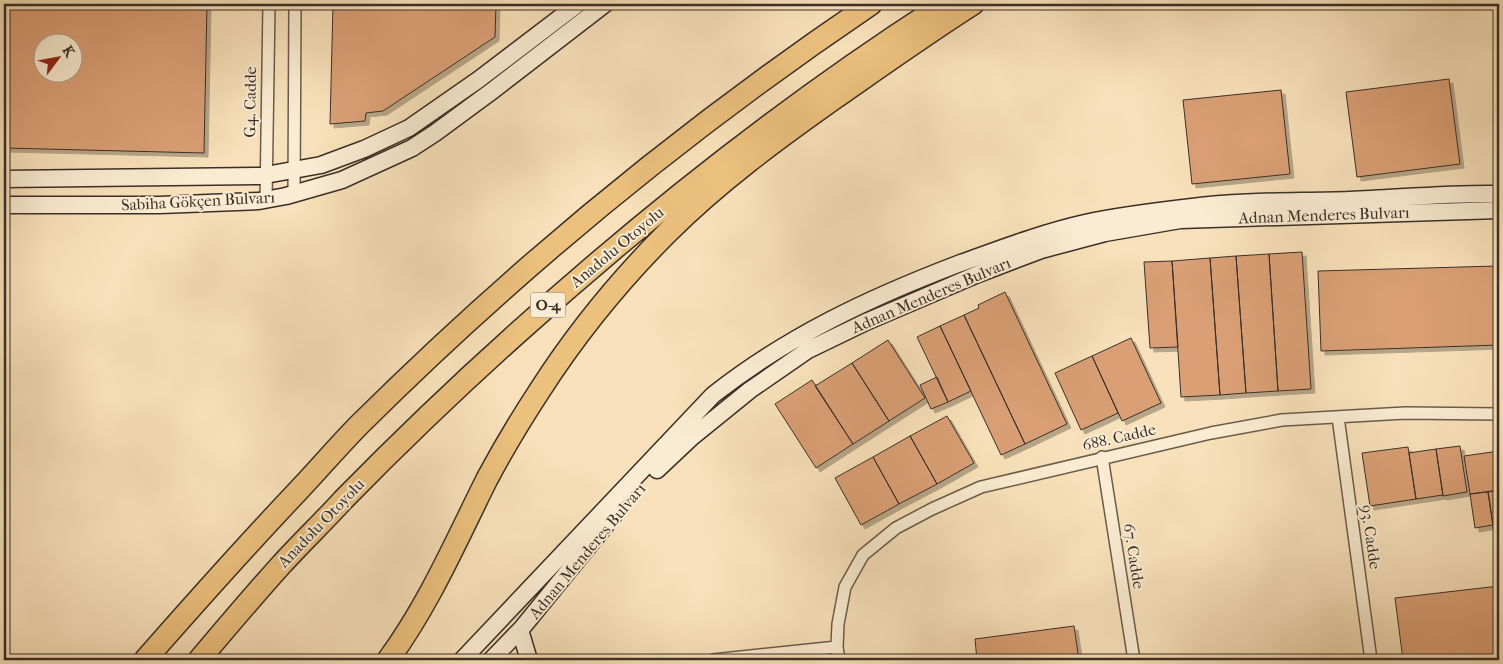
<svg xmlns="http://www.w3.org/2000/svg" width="1503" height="664" viewBox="0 0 1503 664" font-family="'IM FELL French Canon',serif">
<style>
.building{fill:#da9f75;stroke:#3a2f28;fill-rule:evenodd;filter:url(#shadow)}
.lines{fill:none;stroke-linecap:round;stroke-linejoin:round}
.street-casing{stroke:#6a5c4c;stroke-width:14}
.secondary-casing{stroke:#3a2f28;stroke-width:19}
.highway-casing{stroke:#3a2f28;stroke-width:24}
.street{stroke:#faecd2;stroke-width:11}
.secondary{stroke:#faecd2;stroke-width:16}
.highway{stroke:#ecc07d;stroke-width:21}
.labels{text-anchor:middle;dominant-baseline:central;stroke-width:4;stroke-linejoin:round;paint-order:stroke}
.shield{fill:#faecd2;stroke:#74685b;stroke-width:1}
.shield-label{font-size:15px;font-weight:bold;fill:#3a2f28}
.street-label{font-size:16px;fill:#3a2f28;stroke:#faecd2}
</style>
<defs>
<filter id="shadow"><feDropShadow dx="4" dy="4" stdDeviation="0" flood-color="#0004"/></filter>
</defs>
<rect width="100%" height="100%" fill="#f8e1ba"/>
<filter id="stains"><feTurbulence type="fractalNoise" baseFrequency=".004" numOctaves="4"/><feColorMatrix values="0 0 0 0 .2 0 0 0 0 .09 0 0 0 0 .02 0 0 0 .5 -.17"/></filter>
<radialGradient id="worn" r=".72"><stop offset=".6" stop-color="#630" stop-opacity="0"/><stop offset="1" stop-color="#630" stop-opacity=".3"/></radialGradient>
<path class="building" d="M4 4H207L204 153 4 148ZM42 42H72V72H42Z
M333 4H496L495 37 383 111 366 113 365 121 330 124Z
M1449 79 1460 164 1357 177 1346 92Z
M1281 90 1290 174 1192 184 1183 100Z
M1302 252 1311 389 1278 391 1269 254Z
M1269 254 1278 391 1246 393 1236 256Z
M1236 256 1246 393 1220 395 1210 258Z
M1210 258 1220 395 1181 397 1172 261Z
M1172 261 1178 347 1150 348 1144 262Z
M1497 266 1499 345 1321 351 1318 271Z
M1005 292 1067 424 1025 444 964 315 979 308 978 305Z
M964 315 1025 444 1001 455 940 326Z
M940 326 971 391 948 402 917 337Z
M1131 338 1161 403 1122 421 1092 356Z
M888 340 925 398 889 421 852 363Z
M1092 356 1118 413 1081 430 1055 373Z
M852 363 889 421 853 444 815 386Z
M937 377 948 402 931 409 920 385Z
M812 380 853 444 816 468 775 404Z
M947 416 974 463 937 484 910 436Z
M910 436 937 484 899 504 873 457Z
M1460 446 1467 492 1443 496 1436 449Z
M1408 447 1416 499 1370 506 1362 453Z
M1436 449 1443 495 1416 499 1409 453Z
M1499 451V490L1470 494 1464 456Z
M873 457 899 504 861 525 835 478Z
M1499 490V553H1497L1488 492Z
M1488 492 1493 525 1475 528 1470 494Z
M1499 586V660H1403L1395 598Z
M1074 626 1079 660H977L975 639Z"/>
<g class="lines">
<g class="street-casing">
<path id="street" d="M294 194 295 4
M266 200 269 4
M1338 417 1371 660
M1102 457 1134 660
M713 660 837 647
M839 660 837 647 838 624 845 587 863 555 896 528 932 509 981 487 1211 433 1282 420 1405 413 1499 414"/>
</g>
<g class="secondary-casing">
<path id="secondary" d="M4 179 260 176 321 165 364 149 409 128 478 80 578 4
M4 205H160L259 201 286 196 342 180 412 148 435 133 492 91 605 4
M657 470 692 437 750 390 808 350 868 321 978 274 1041 250 1105 233 1180 220 1499 210
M520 630 529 660
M462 660 713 395C788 336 869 298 958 264 1000 249 1041 233 1085 223 1118 216 1157 211 1192 207 1244 200 1297 202 1350 200 1400 198 1449 193 1499 194
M491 660 522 628 614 515"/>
</g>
<g class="highway-casing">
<path id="highway" d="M145 660C195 603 245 547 297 492 319 469 339 445 361 423 517 268 689 127 871 4
M199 660C226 628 253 596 281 565 301 543 323 522 343 500 398 444 454 390 513 337 648 215 791 102 944 4
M388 660C429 604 456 541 487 479 503 449 521 419 540 390 576 334 620 280 667 233 718 182 777 139 835 98 881 66 926 34 973 4"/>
</g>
<use href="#street" class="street"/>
<use href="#secondary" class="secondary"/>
<use href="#highway" class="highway"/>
</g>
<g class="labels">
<rect class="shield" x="530.5" y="292.5" width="35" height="25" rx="4"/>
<g class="shield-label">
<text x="548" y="305">O-4</text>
</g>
<g class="street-label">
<text transform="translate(250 102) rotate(-89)">G4. Cadde</text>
<text transform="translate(198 201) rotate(-3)">Sabiha Gökçen Bulvarı</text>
<text transform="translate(1324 215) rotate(-2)">Adnan Menderes Bulvarı</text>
<text transform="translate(617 247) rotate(-40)">Anadolu Otoyolu</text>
<text transform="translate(931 295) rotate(-23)">Adnan Menderes Bulvarı</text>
<text transform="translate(1119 437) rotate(-13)">688. Cadde</text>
<text transform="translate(321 523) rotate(-46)">Anadolu Otoyolu</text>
<text transform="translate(1371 537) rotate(82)">93. Cadde</text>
<text transform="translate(587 551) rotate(-50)">Adnan Menderes Bulvarı</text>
<text transform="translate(1134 556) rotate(81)">67. Cadde</text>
</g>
</g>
<rect width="1503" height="664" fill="none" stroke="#f8e1ba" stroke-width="20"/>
<rect x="5" y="5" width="1493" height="654" fill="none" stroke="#3a2f28" stroke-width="2.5"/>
<rect x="10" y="10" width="1483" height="644" fill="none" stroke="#3a2f28"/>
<g transform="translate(58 58) rotate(58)"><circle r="24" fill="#faecd2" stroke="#ada08e"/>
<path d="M0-4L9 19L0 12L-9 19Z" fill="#8f2418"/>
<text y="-8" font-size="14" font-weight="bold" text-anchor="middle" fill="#3a2f28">K</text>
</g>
<rect width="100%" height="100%" filter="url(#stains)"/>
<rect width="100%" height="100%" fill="url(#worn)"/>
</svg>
